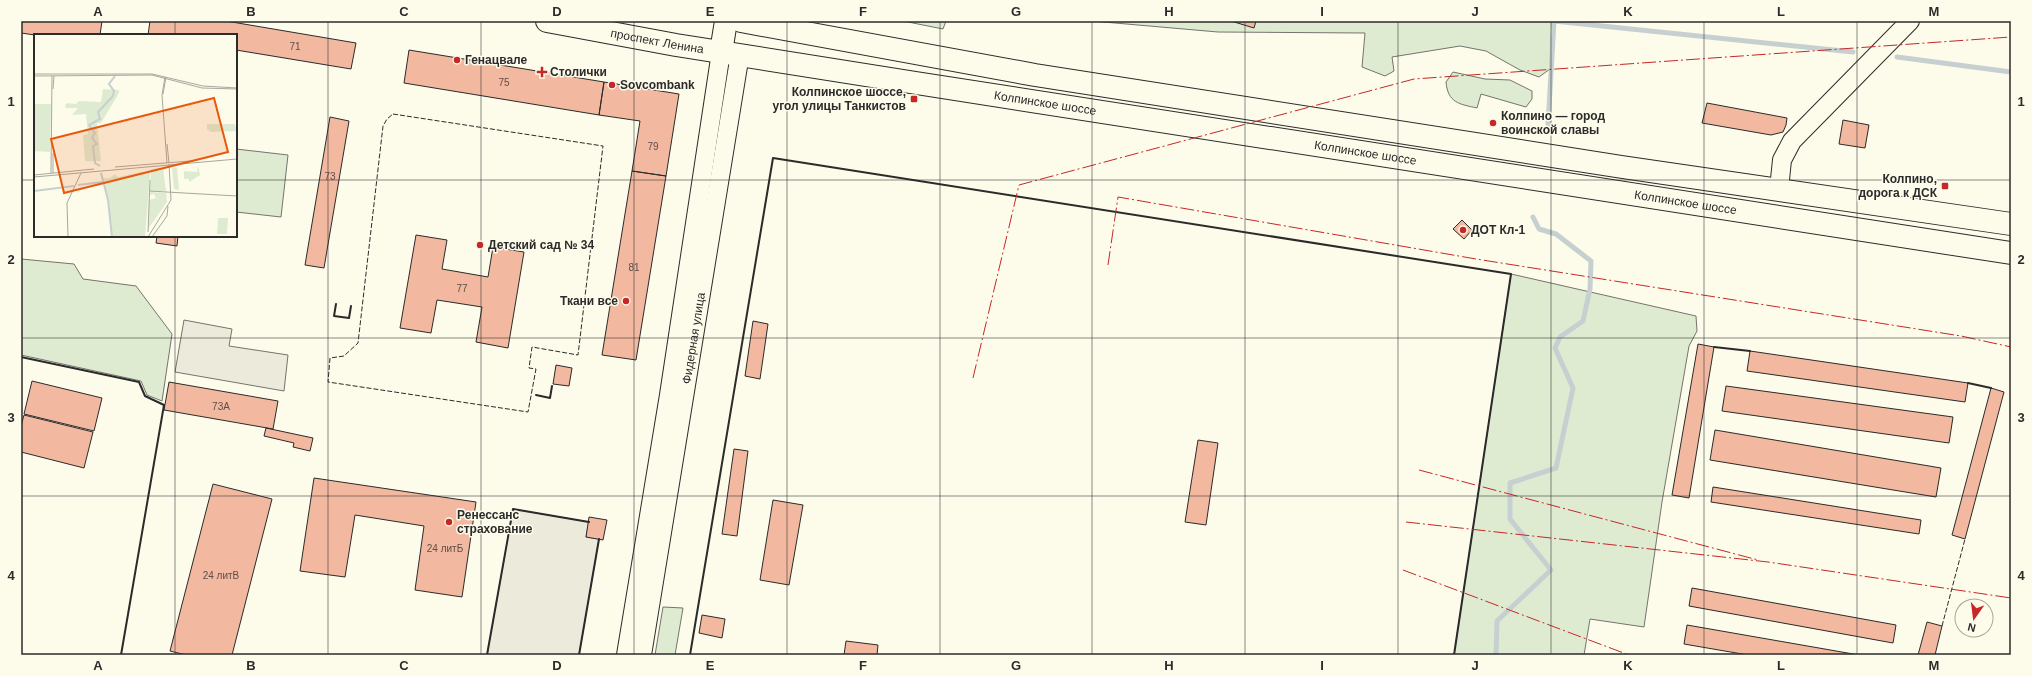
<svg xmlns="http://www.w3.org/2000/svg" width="2032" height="676" viewBox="0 0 2032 676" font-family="Helvetica,sans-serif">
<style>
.green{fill:#deebd1;stroke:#74746e}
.parking{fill:#eceadb;stroke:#74746e}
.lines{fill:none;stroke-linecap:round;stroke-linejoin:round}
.stream{stroke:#c7d0d0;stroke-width:5}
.building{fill:#f2b8a0;stroke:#2b2b2b}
.minor-casing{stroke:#2b2b2b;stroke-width:20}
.major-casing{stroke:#2b2b2b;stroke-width:24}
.minor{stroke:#fdfbea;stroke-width:18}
.major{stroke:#fdfbea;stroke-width:22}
.fence{stroke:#2b2b2b;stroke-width:1;stroke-dasharray:5 2;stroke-linecap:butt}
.wall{stroke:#2b2b2b;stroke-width:2}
.power{stroke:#c62828;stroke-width:1;stroke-dasharray:14 3 2 3;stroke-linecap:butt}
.grid{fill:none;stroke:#2b2b2b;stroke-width:1;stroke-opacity:0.55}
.poi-dot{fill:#c62828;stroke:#fdfbea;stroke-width:1.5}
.labels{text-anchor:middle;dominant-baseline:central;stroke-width:3;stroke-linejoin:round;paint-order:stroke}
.number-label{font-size:10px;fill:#5d4e48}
.street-label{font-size:12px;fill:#2b2b2b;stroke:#fdfbea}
.poi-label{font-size:12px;font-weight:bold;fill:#2b2b2b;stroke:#fdfbea;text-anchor:start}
.inset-river{fill:none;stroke:#c7d0d0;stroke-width:2}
.inset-road{fill:none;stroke:#a9a89e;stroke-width:1}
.view{fill:#e8590c;fill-opacity:0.15;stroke:#e8590c;stroke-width:2}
.inset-edge{fill:none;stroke:#2b2b2b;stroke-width:2}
.neatline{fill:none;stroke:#2b2b2b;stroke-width:1.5}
.grid-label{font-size:13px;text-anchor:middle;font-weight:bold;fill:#2b2b2b}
</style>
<rect width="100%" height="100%" fill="#fdfbea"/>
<path class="green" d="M903 21H946L943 29Z
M1092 21H1552L1550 69 1539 77 1520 70 1486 51 1460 46 1392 57 1394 71 1385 76 1362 67 1365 33 1218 32Z
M1453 72 1485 79 1510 80 1532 91V99L1526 107 1481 94 1477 108C1459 104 1448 103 1446 82Z
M236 149 288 155 281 217 236 212Z
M21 259 74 264 83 279 136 286 172 334 162 401 147 395 141 381 21 355Z
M1511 274 1696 316 1697 331 1689 346 1662 502 1644 627 1590 619 1584 655H1454Z
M663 607 683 608 675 655H655Z"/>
<path class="parking" d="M184 320 232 329 229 346 288 355 284 391 175 372Z
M513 509 589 522 586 537 599 539 579 655H487Z"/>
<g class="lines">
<path class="stream" d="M1554 21 1853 52
M1897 57 2011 72
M1548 125 1554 21
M1496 655 1497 621 1551 570 1510 519V483L1556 468 1573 388 1555 348 1560 337 1583 321 1590 289 1591 261 1556 234 1539 229 1533 217"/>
</g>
<path class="building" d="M21 21H102L100 35H35L21 33Z
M150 21H226L356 43 351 69 236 50V35H148Z
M1231 21H1256L1254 28Z
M409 50 604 82 599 115 404 83Z
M604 82 679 94 666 176 632 171 640 121 599 115Z
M1707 103 1787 118 1786 125 1783 132 1771 135 1702 123Z
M330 117 349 121 324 268 305 265Z
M1843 120 1869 125 1865 148 1839 144Z
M632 171 666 176 636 360 602 355Z
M1462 220 1472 230 1464 239 1453 229Z
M416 235 447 240 442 269 488 277 493 247 524 252 508 348 476 342 482 307 437 300 431 333 400 328Z
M157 236H178L177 246 156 243Z
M753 321 768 324 760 379 745 376Z
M1698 344 1714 347 1689 498 1672 495Z
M1750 351 1968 383 1965 402 1747 371Z
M556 365 572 368 569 386 553 384Z
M32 381 102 398 94 431 24 414Z
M169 382 278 401 273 429 164 410Z
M1726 386 1953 417 1949 443 1722 411Z
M1991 388 2004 392 1965 539 1952 535Z
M24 415 93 432 84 468 21 452V426Z
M266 428 313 438 310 451 293 447 294 443 264 436Z
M1715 430 1941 468 1936 497 1710 460Z
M1198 440 1218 443 1206 525 1185 522Z
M734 449 748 451 737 536 722 534Z
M314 478 476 502 462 597 415 590 424 526 355 515 345 577 300 571Z
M213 484 272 499 232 655H186L170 651Z
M1713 487 1921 520 1919 534 1711 502Z
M773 500 803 505 789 585 760 580Z
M589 517 607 520 603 540 586 537Z
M1692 588 1896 625 1893 643 1689 606Z
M702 615 725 619 722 638 699 633Z
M1927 622 1942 626 1935 655H1918Z
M1687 625 1859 655H1748L1684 644Z
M846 641 878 645 877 655H844Z"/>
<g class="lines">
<g class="minor-casing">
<g id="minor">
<path d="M1779 189 1782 160 1792 141 1910 21"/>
<path d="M626 655 669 395 721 52"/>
<path id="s1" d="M642 655 740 54"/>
</g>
</g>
<g class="major-casing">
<g id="major">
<path id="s2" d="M547 21 676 45 916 83 2011 253"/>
<path d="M741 21 1035 75 1622 167 2011 224"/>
<path d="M721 52 726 21"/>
</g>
</g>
<use href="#minor" class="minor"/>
<use href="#major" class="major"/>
<path class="fence" d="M393 114 603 146 578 355 532 347 529 368 536 369 528 412 328 382 330 358 344 356 358 343 383 126 387 119Z
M1942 626 1965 539"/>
<path class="wall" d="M336 304 334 316 349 318 351 306
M1714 347 1750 351
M21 357 139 382 145 396 164 405 121 655
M1968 383 1991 388
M536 395 550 398 552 386
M487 655 513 509 589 522
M579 655 599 539
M690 655 773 158 1511 274 1454 655"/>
<path class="power" d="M1108 265 1118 197 1476 259 1961 336 2011 347
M973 378 1019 185 1414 79 2011 37
M1419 470 1758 560
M1406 522 1768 562 2011 598
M1403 570 1629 655"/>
</g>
<path class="grid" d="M175 21V35M328 21V655M481 21V655M634 21V655M787 21V655M940 21V655M1092 21V655M1245 21V655M1398 21V655M1551 21V655M1704 21V655M1857 21V655M21 180H35M236 180H2011M175 236V655M21 338H2011M21 496H2011"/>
<g class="poi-dot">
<circle cx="457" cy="60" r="4"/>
<path d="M540 66h4v4h4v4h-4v4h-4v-4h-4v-4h4z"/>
<circle cx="612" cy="85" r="4"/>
<rect x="910" y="95" width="8" height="8" rx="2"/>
<circle cx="1493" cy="123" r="4"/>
<rect x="1941" y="182" width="8" height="8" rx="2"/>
<circle cx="1463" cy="230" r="4"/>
<circle cx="480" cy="245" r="4"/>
<circle cx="626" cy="301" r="4"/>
<circle cx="449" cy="522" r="4"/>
</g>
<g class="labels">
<g class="number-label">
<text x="295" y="46">71</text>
<text x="504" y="82">75</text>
<text x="653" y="146">79</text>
<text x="330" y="176">73</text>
<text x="634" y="267">81</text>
<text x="462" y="288">77</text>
<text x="221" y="406">73А</text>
<text x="445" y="548">24 литБ</text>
<text x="221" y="575">24 литВ</text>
</g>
<g class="street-label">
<text stroke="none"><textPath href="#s2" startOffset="112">проспект Ленина</textPath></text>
<text stroke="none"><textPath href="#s2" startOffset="505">Колпинское шоссе</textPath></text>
<text stroke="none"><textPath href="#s2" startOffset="829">Колпинское шоссе</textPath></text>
<text stroke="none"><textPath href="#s2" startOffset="1153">Колпинское шоссе</textPath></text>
<text stroke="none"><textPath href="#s1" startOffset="321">Фидерная улица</textPath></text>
</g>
<g class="poi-label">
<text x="465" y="60">Генацвале</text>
<text x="550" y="72">Столички</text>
<text x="620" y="85">Sovcombank</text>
<text x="906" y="92" text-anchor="end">Колпинское шоссе,<tspan x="906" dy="14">угол улицы Танкистов</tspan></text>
<text x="1501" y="116">Колпино — город<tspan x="1501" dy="14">воинской славы</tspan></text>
<text x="1937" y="179" text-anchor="end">Колпино,<tspan x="1937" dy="14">дорога к ДСК</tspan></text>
<text x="1471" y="230">ДОТ Кл-1</text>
<text x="488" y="245">Детский сад № 34</text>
<text x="618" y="301" text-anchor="end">Ткани все</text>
<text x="457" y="515">Ренессанс<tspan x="457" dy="14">страхование</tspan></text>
</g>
</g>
<g transform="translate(34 34)">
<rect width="203" height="203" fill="#fdfbea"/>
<path d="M69 55 85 56V59L67 89H63L67 127H51L49 101 54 100 52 80 38 81 44 74H32L31 72 33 69 42 70 45 67 67 68ZM0 70H17L16 118 0 117ZM173 90H201L203 97 177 98 173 95ZM164 131 166 141 155 148V145H150V137L163 138ZM143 133 145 156 140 155 138 134ZM129 134 132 157H116L117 135ZM108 138 116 139 111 203H78L74 166 68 144H76L81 140 84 143ZM117 158 132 159 133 168 114 195 115 166 122 164 120 160 115 161ZM184 184H194L193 200H183Z" fill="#deebd1"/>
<path class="inset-river" d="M66 132 61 129 59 112 63 110 58 104 61 99 55 91 66 85 64 78 79 62 80 57 75 50 81 42M67 139 74 166 78 203M44 151 68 148M0 157 40 152"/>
<path class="inset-road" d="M0 40H118L169 52 203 54M0 42 118 41 168 54 203 55M131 43 128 61 133 129M19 55 20 42M129 60 132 43M133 110 135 129M19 119V139M81 133 156 127M17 139 18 42M0 141 60 135M0 143 203 125M115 157 203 162M114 198 116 146M34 203 33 169 47 139M114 203 137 166 135 130M118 203 133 182 134 172"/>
<path class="view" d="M180 64 194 118 30 159 17 105Z"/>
<rect width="203" height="203" class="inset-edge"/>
</g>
<rect width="2032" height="676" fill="none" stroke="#fdfbea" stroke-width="44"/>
<g transform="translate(1974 618) rotate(194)"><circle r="19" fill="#fdfbea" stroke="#a9a89e"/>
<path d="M0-3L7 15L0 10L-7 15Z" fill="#c62828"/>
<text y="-6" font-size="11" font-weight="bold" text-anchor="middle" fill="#2b2b2b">N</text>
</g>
<rect x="22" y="22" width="1988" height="632" class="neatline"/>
<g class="grid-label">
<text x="98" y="16">A</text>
<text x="251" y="16">B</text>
<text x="404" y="16">C</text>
<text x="557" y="16">D</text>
<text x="710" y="16">E</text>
<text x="863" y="16">F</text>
<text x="1016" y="16">G</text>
<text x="1169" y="16">H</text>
<text x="1322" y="16">I</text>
<text x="1475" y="16">J</text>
<text x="1628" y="16">K</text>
<text x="1781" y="16">L</text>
<text x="1934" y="16">M</text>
<text x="11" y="106">1</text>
<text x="2021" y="106">1</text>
<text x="11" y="264">2</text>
<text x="2021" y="264">2</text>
<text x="11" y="422">3</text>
<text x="2021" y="422">3</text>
<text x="11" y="580">4</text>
<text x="2021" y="580">4</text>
<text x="98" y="670">A</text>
<text x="251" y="670">B</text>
<text x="404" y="670">C</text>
<text x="557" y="670">D</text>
<text x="710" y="670">E</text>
<text x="863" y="670">F</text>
<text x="1016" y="670">G</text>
<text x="1169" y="670">H</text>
<text x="1322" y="670">I</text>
<text x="1475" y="670">J</text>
<text x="1628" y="670">K</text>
<text x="1781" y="670">L</text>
<text x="1934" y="670">M</text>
</g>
</svg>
